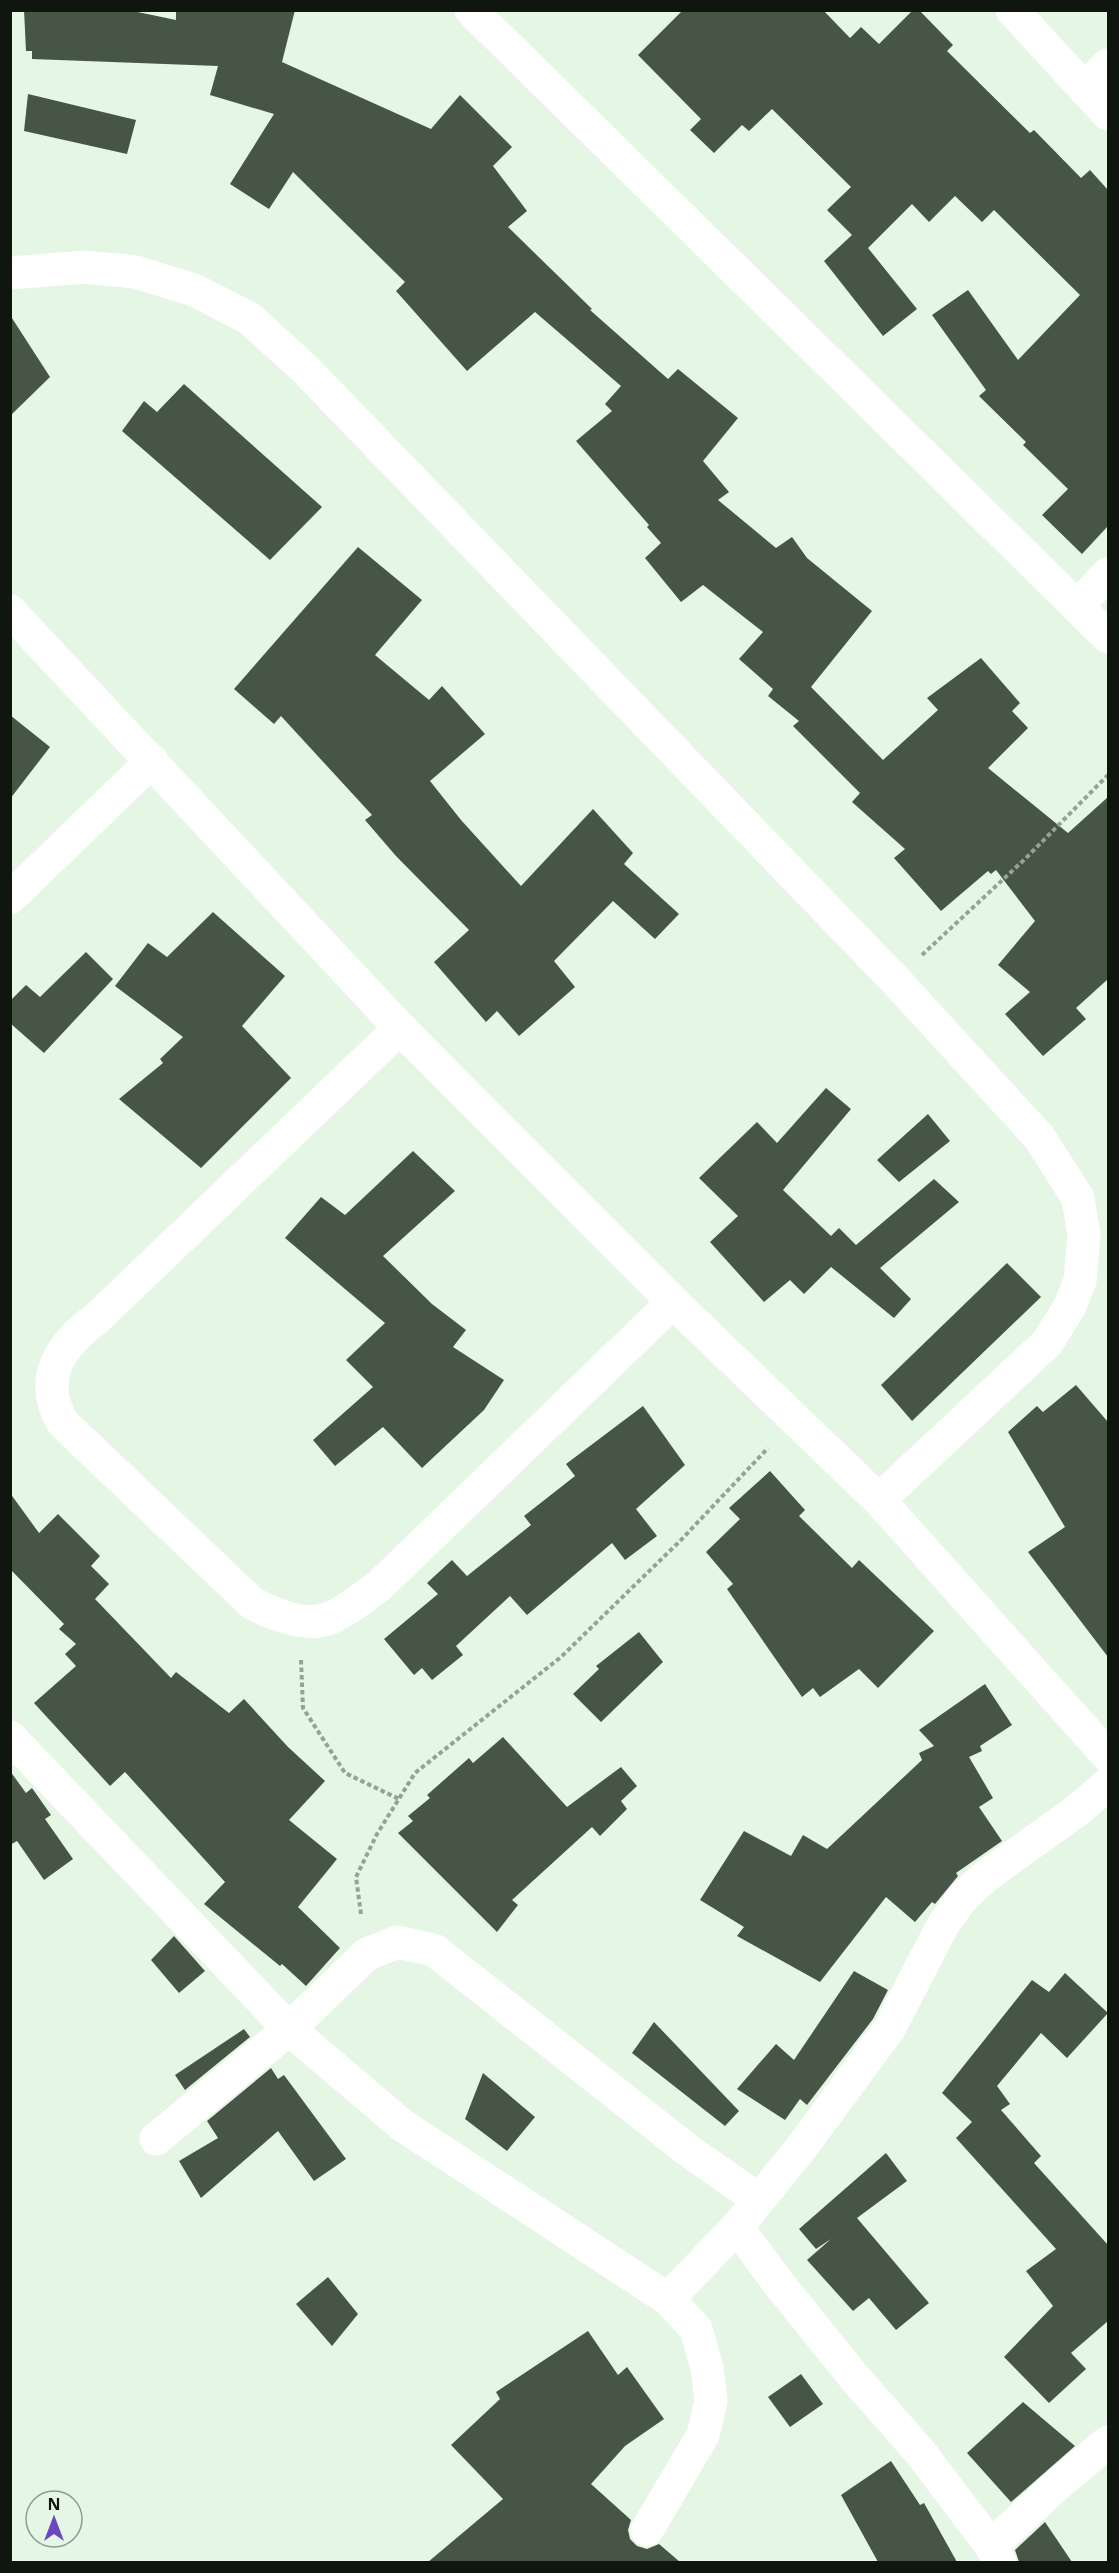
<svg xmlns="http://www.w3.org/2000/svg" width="1119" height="2573" viewBox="0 0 1119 2573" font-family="'Noto Sans',sans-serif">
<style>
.building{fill:#475546}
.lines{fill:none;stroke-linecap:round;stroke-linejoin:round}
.path{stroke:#95a294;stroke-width:4;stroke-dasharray:4.5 3;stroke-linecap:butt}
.minor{stroke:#fff;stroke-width:33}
</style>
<rect width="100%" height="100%" fill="#e5f6e4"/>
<path class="building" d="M24 10H128L176 20V10H295L282 62 431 129 460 95 512 147 493 166 527 211 508 227 592 309 590 310 668 379 678 369 738 418 703 461 729 492 718 500 776 548 792 537 807 558 872 611 811 687 883 760 938 710 927 698 981 658 1020 703 1012 711 1028 728 988 768 1068 833 1108 797V979L1076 1008 1086 1019 1043 1056 1005 1014 1030 992 998 965 1035 921 996 870 991 874 988 871 941 911 894 858 905 849 852 802 860 793 793 726 799 721 768 696 773 689 739 659 763 632 703 585 681 602 645 558 661 543 647 527 649 525 576 441 612 411 605 404 621 386 535 312 467 371 396 291 405 282 293 172 269 209 230 184 274 114 210 95 218 66 32 59V51H26Z
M683 10H823L850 38 861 27 879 44 913 10H919L953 45 947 51 1030 133 1034 130 1081 178 1090 170 1108 190V526L1082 554 1042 515 1068 489 1023 445 1026 442 979 396 986 390 932 315 968 290 1018 360 1080 295 994 210 982 222 955 196 929 222 912 204 868 248 917 309 883 336 824 261 852 235 827 210 851 187 772 109 749 131 742 125 714 153 690 130 701 119 638 55Z
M28 94 136 120 127 154 24 131Z
M10 315 50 377 10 416Z
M184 384 322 507 270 560 122 431 144 401 157 412Z
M358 547 422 600 375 655 429 700 442 686 485 734 430 781 461 820 521 886 593 809 633 853 624 864 679 914 655 939 613 901 554 961 575 987 519 1036 497 1011 486 1022 434 962 469 930 396 856 365 820 372 815 281 716 274 724 234 689Z
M10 715 50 747 10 799Z
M213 912 285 976 242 1026 291 1078 201 1168 119 1099 163 1063 160 1059 183 1037 115 986 148 943 167 957Z
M86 952 113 979 44 1053 10 1023V1001L26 985 40 997Z
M826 1088 851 1109 783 1190 831 1236 839 1228 856 1245 934 1179 959 1202 880 1268 911 1299 894 1318 831 1267 804 1294 790 1280 764 1302 710 1242 738 1216 699 1178 757 1122 777 1143Z
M928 1114 950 1141 899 1182 877 1160Z
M413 1151 455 1191 383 1256 432 1304 466 1330 453 1347 504 1380 484 1410 422 1468 383 1427 335 1466 313 1440 373 1387 346 1360 385 1323 285 1238 321 1197 345 1215Z
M1007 1263 1041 1297 912 1421 881 1385Z
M1076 1385 1108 1422V1657L1028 1552 1065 1527 1008 1432 1037 1406 1043 1412Z
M643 1406 685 1465 636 1509 657 1536 625 1560 612 1543 527 1615 510 1596 456 1646 463 1655 432 1680 422 1668 414 1675 384 1639 438 1594 427 1583 452 1560 467 1576 531 1525 524 1516 575 1476 566 1464Z
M770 1471 805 1510 799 1516 852 1568 859 1560 934 1631 878 1688 859 1669 820 1697 813 1688 802 1697 727 1589 733 1584 706 1552 740 1519 729 1508Z
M10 1493 39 1533 58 1514 100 1556 91 1566 109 1584 95 1599 171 1678 176 1672 229 1713 244 1699 288 1747 325 1781 289 1820 337 1859 298 1907 340 1948 306 1986 282 1964 280 1966 204 1904 225 1882 125 1772 110 1786 34 1703 76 1666 65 1654 76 1644 59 1629 64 1624 10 1569Z
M639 1632 663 1662 601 1722 573 1694 599 1669 596 1666Z
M985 1684 1012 1725 980 1746 982 1751 969 1757 993 1798 979 1807 1002 1841 956 1873 958 1876 935 1904 932 1902 915 1922 886 1897 820 1982 737 1936 744 1927 700 1900 744 1831 791 1856 803 1835 827 1849 922 1760 919 1753 934 1746 919 1730Z
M503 1737 567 1807 621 1767 637 1786 621 1801 627 1809 600 1836 592 1827 512 1900 518 1905 497 1932 398 1833 413 1821 408 1816 430 1798 427 1795 469 1758 473 1763Z
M10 1771 26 1793 32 1788 51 1815 45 1819 73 1859 44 1880 17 1841 10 1845Z
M174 1936 205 1971 179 1993 151 1960Z
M854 1971 888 1990 873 2019 807 2105 800 2099 785 2120 737 2089 776 2044 794 2060Z
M1065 1973 1108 2013 1067 2058 1041 2033 997 2086 1010 2104 1001 2110 1041 2156 1034 2163 1108 2245V2321L1071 2353 1086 2369 1049 2403 1004 2357 1053 2306 1026 2271 1056 2249 956 2138 972 2122 942 2093 1032 1980 1049 1992Z
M654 2022 739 2111 725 2126 632 2053Z
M244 2029 250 2037 185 2090 175 2075Z
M271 2068 278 2079 284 2075 346 2159 314 2181 278 2131 201 2198 179 2161 218 2138 207 2121Z
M483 2073 535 2117 507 2151 465 2119Z
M886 2153 907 2181 857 2218 929 2303 896 2330 869 2298 853 2311 807 2260 831 2239 816 2249 799 2229Z
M328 2277 358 2314 332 2346 296 2304Z
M588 2331 618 2375 627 2367 664 2419 625 2446 591 2484 631 2520 628 2530 630 2539 637 2546 647 2549 659 2544 680 2562H428L503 2499 451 2445 500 2399 496 2392Z
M801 2374 823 2404 790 2427 768 2397Z
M1023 2402 1075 2446 1011 2502 967 2453Z
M891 2461 920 2505 924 2503 957 2562H878L841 2495Z
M1045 2522 1072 2562H1019L1015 2550Z"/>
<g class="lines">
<path class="path" d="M922 955 1025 859 1108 775
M301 1660 303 1708 345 1773 399 1799
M361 1914 356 1877 377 1834 415 1773 561 1657 680 1541 768 1448"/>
<path class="minor" d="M471 10 1108 637
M1012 10 1108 114
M1084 89 1108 65
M10 273 85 267 136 272 194 290 249 318 304 368 895 980 1039 1137 1078 1198 1084 1235 1080 1281 1069 1308 1047 1343 879 1500
M1078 605 1108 574
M10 611 400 1028 673 1302 879 1500 1108 1756
M10 898 152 761
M400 1028 96 1319C60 1345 37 1380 63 1423L252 1603C272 1614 307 1628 330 1618 347 1611 362 1598 378 1587L673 1302
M10 1737 289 2029 402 2125 668 2299 696 2329 707 2368 711 2401 703 2435 647 2530
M156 2139 289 2029 367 1954 398 1942 434 1950 689 2151 759 2200
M737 2227 779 2284 854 2377 920 2452 991 2546 1000 2562
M668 2299 737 2227 801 2148 889 2029 943 1925 963 1897 986 1876 1079 1809 1108 1784
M991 2546 1058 2484 1108 2442"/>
</g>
<rect width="1119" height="2573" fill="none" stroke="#0f150f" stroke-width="24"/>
<g transform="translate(54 2519)"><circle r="28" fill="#e5f6e4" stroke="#8f9c8f" stroke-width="1.5"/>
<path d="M0-4.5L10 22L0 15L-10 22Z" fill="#6d47c0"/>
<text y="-9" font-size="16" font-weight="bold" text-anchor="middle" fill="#0f150f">N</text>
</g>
</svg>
